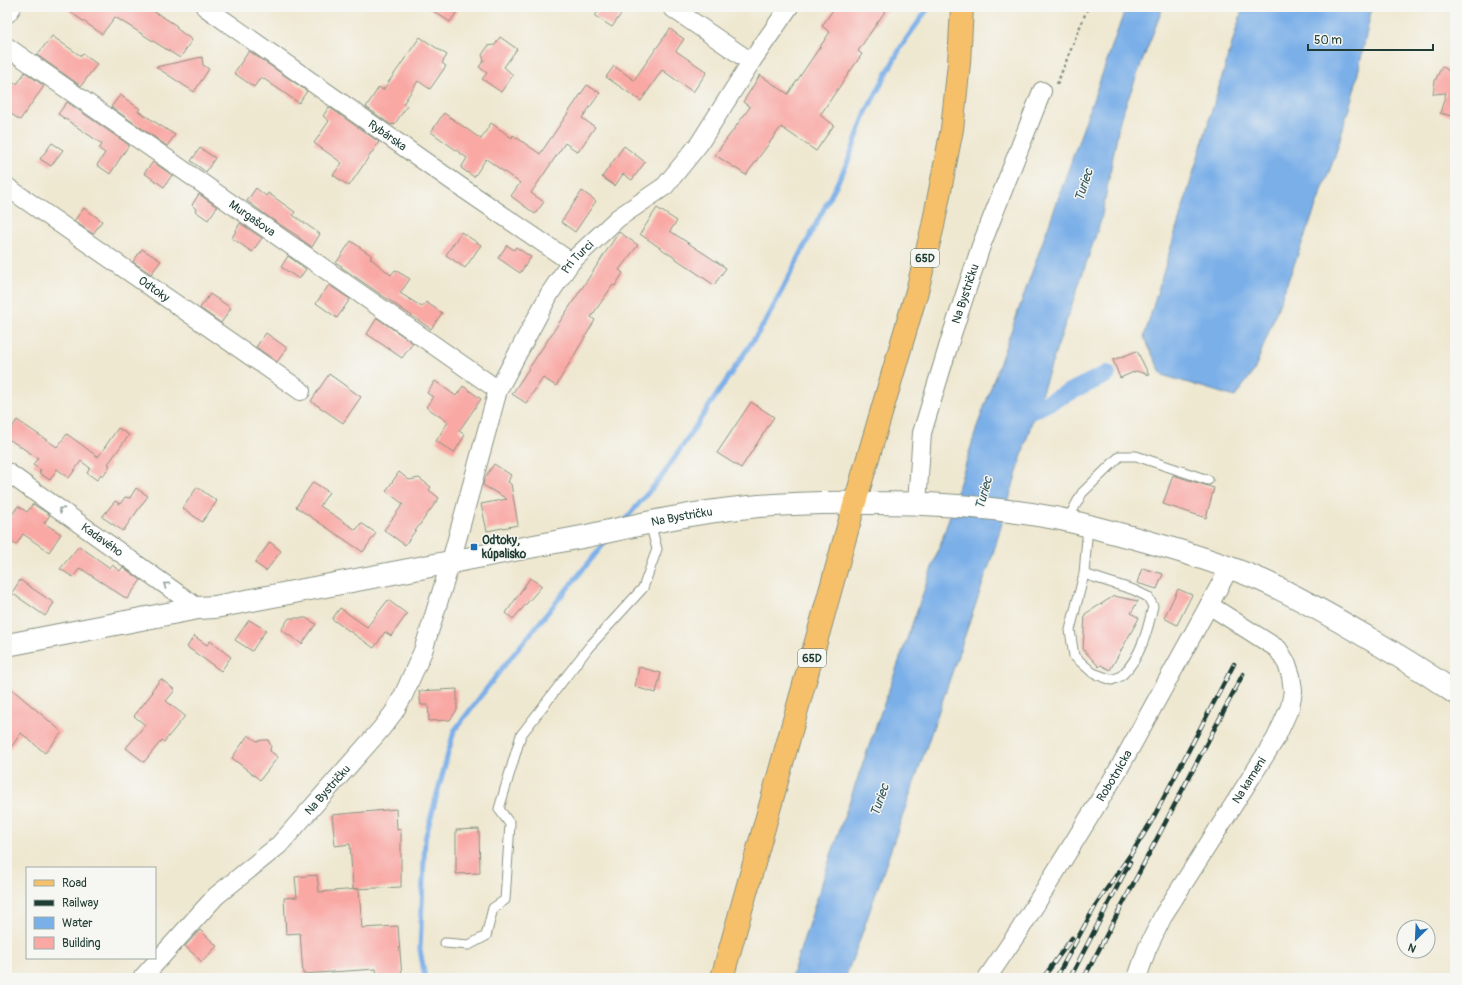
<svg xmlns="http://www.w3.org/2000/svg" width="1462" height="985" font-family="Pangolin,sans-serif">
  <rect width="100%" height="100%" fill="#f6f6f2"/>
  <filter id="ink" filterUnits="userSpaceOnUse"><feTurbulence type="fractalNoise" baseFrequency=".025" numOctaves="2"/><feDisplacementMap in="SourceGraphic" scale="8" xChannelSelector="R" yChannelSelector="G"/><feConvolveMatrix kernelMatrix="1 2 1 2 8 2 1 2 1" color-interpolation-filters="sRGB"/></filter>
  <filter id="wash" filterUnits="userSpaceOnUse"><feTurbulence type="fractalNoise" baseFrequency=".012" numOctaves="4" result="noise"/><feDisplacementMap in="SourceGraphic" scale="16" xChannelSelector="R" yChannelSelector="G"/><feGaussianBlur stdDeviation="0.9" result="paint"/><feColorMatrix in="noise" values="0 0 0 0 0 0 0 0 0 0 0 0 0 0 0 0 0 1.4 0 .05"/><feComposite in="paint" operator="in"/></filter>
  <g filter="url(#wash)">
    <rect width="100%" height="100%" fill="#efe8d1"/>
    <!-- water -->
    <path fill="#7aafe8" stroke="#4c768e" d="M1126 7H1163L1120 120 1101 220 1032 421 992 557 859 942 845 978H791L840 828 945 531 977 427Z
      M1243 7H1372L1355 87 1335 156 1254 371 1235 397 1162 375 1144 337Z"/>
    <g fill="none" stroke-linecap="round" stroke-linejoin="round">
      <!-- stream -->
      <path stroke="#7aafe8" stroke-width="5" d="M625 520 663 475 766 321 847 164 866 112 902 45 929 7
        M425 978 420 949 425 839 454 731 503 667 608 539"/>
      <!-- canal -->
      <path stroke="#7aafe8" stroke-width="18" d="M1016 418 1107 374"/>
    </g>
    <g id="blocks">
      <!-- building -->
      <path fill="#f9a8a4" d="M63 7H147L177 26 176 28 192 40 180 58 115 17 102 34Z
        M427 7H460L450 22Z
        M601 7H626L612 27 595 16Z
        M835 7H888L858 51 862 54 820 115 834 125 816 151 781 127 746 175 715 155 750 107 743 102 760 75 788 94 830 32 822 26Z
        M670 29 684 39 676 51 707 72 693 92 662 70 641 101 606 77 614 66 634 80Z
        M52 36 81 56 83 54 97 64 81 86 37 55Z
        M420 37 447 55 442 63 446 66 430 89 418 81 403 104 407 106 394 125 392 124 391 125 366 107 379 87 383 90Z
        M500 37 517 49 504 67 513 75 501 92 482 79 487 73 479 67 484 60 482 55 488 46 495 45Z
        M249 51 307 91 299 103 261 77 254 87 234 73Z
        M202 57 203 65 209 69 194 92 156 67Z
        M1442 66 1452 73 1455 74V117L1440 113 1446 93 1433 94 1435 81Z
        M25 72 44 86 20 120 7 111V88L10 84 18 83Z
        M587 85 600 93 582 118 595 127 578 152 565 143 531 193 544 202 535 214 511 196 520 183 486 159 474 177 461 168 467 158 431 132 444 113 481 139 491 123 512 138 513 135 540 154Z
        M120 95 140 109 138 111 175 135 167 146 111 107Z
        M67 102 129 145 110 174 97 165 105 153 99 149 102 144 58 114Z
        M329 107 379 142 349 186 333 175 342 163 314 143 329 121 323 116Z
        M52 143 63 150 51 166 40 159Z
        M624 146 645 162 632 180 623 174 615 186 602 177Z
        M200 148 215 158 206 172 191 161Z
        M153 162 172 175 164 187 144 173Z
        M256 188 266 196 268 193 295 212 293 215 320 234 312 247 299 238V237L273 220 247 201Z
        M582 191 596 201 575 232 561 222Z
        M199 194 217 207 208 220 195 211 196 209 192 205Z
        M84 208 102 221 93 234 74 221Z
        M657 208 677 221 670 231 726 268 714 285 640 234Z
        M240 223 262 238 252 252 232 238Z
        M461 232 481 245 465 268 446 255Z
        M619 232 638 245 619 270 623 273 615 286 613 285 591 317 595 320 556 386 543 378 526 403 512 394Z
        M351 241 372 256 370 258 391 275 395 270 410 279 400 293 422 307 426 302 442 313 431 329 341 267 342 266 336 263Z
        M507 245 514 250 516 247 531 257 520 273 498 258Z
        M142 249 161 261 151 274 133 262Z
        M288 256 306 269 299 279 281 267Z
        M329 285 350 299 337 318 316 303Z
        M210 294 231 308 221 323 200 308Z
        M377 318 413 343 402 358 367 334Z
        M266 333 287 348 277 362 256 347Z
        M1137 351 1149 375 1136 371 1120 378 1113 360Z
        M329 374 361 397 343 423 311 401Z
        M435 381 456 396 463 386 481 399 459 431 465 435 454 453 436 441 448 422 426 407 433 397 427 393Z
        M751 402 774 417 741 468 717 453Z
        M17 420 57 447 67 434 98 457 118 428 129 435 108 464 110 465 103 476 101 474 97 480 87 473 90 468 81 461 69 478 57 469 50 480 39 473 41 470 33 465 38 458 7 438V435Z
        M494 464 511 475 508 482 511 484 518 525 487 531 481 504 507 499 483 485 484 479Z
        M399 472 409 480 419 478 431 487 429 490 439 498 405 545 384 530 403 504 386 491Z
        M1173 475 1214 488 1206 518 1163 504Z
        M313 482 329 492 320 506 356 530 361 523 376 533 363 552 296 507Z
        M197 487 217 501 202 522 183 508Z
        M136 488 148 496 123 531 102 517 115 501 120 504 125 497 130 498Z
        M33 504 50 515 44 523 61 534 49 552 23 534 16 545 7 539V522L18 506 27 512Z
        M270 542 281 551 266 571 255 563Z
        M79 546 110 568 112 565 120 571 123 567 141 580 127 599 80 568 73 577 60 569Z
        M1142 568 1163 574 1157 589 1137 583Z
        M530 578 542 586 513 619 506 613Z
        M20 580 54 603 45 616 12 593Z
        M1178 589 1192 595 1177 625 1164 618Z
        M1114 596 1138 601 1131 613 1139 618 1110 670 1101 665 1099 667 1083 649 1085 614Z
        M388 600 407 614 391 636 385 632 374 648 332 619 340 608 367 627Z
        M289 618H306L316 624 302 644 281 630Z
        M249 620 266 630 252 651 235 640Z
        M194 636 207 645 210 641 231 657 221 671 187 647Z
        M639 667 661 673 656 693 635 687Z
        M161 679 175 690 166 701 185 716 164 742 162 740 144 762 126 748 145 725 134 716 153 692 151 691Z
        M7 685 62 732 45 753 21 733 7 753Z
        M457 689V710L450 720 429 721 428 705H421L419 691Z
        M248 735 257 741 263 740H268L271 746 270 751 278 757 260 780 232 758Z
        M396 809 397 830 401 829V887L353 889 350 844 335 846 332 815Z
        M479 829 480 873 456 874V830Z
        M317 875 319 892 359 889 362 928 398 926 402 978H377L376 969 303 974 300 933 286 934 284 898 297 897 295 877Z
        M200 930 217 946 202 962 185 946Z"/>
    </g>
  </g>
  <g filter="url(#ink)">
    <use href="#blocks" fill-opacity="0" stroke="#879282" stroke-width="1"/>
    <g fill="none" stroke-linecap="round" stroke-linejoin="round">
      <!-- service casing -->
      <g stroke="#879282" stroke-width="11">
        <path id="service" d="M1067 521 1082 493 1120 456H1136L1208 480
          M1084 574 1134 590 1148 597 1153 606C1148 629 1141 657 1123 674 1121 677 1116 678 1112 680L1093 673 1074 656 1070 630 1084 574 1088 526
          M445 943 469 945 486 936 493 908 505 900 510 824 499 809 521 735 589 647 643 588 657 549 650 523"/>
      </g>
      <!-- minor casing -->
      <g stroke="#879282" stroke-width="20">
        <g id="minor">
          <path id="s1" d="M205 7 461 187 571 262"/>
          <path d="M671 7 751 62"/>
          <path d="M7 14 12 7"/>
          <path id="s2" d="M7 47 498 390"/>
          <path id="s3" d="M7 187 301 391"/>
          <path id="s4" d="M7 472 198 608"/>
          <path id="s5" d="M917 503 922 433 952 334 981 246 1042 91"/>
          <path id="s6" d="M142 978 216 896 279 845 381 729 394 712 403 696 423 651 451 561 498 390 550 293 571 262 618 218 665 186 699 144 751 62 789 7"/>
          <path id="s7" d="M987 978 1021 928 1117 772 1230 567"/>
          <path id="s8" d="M1137 978 1147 949 1164 914 1276 738 1290 707 1293 691 1291 676 1287 664 1278 649 1209 605"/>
        </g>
      </g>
      <!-- tertiary casing -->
      <g stroke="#879282" stroke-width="24">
        <g id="tertiary">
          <path id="s9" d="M7 645 198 608 215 607 587 536C641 524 695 512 749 507 791 503 832 502 873 503 934 503 995 507 1055 518 1081 523 1106 531 1131 537 1175 549 1219 562 1261 580 1299 597 1335 618 1370 639 1399 656 1428 673 1455 693"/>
        </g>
      </g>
      <!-- primary casing -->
      <g stroke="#879282" stroke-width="24">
        <path id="primary" d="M722 978 855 502 917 291 933 226 952 129 959 63 962 7"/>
      </g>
      <!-- path -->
      <path stroke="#879282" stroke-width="2.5" stroke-dasharray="3 3" stroke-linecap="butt" d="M1057 84 1088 7"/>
      <!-- service -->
      <use href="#service" stroke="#fff" stroke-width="9"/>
      <!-- minor -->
      <use href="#minor" stroke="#fff" stroke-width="18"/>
      <!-- tertiary -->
      <use href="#tertiary" stroke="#fff" stroke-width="22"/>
      <!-- primary -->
      <use href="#primary" stroke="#f6c06b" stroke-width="22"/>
      <!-- rail casing -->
      <g stroke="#1f3d34" stroke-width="4.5">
        <path id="rail" d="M1043 978 1072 938
          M1056 978 1097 903 1135 848 1151 822 1234 664
          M1070 978 1130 862
          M1084 978 1243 674"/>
      </g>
      <!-- rail -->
      <use href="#rail" stroke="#f6f6f2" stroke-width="3" stroke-dasharray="9" stroke-linecap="butt"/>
    </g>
    <!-- one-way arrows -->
    <defs><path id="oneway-chevron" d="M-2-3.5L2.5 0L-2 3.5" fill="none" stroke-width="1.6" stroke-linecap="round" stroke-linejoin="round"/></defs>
    <g stroke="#8f9e9a">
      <use href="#oneway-chevron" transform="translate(61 510) rotate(-144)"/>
      <use href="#oneway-chevron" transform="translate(166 585) rotate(-144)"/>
    </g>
  </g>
  <!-- markers -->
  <rect fill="#1f6fb2" stroke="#f6f6f2" stroke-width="1.5" x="470" y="543" width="8" height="8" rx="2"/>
  <g text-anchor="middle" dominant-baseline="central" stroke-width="3" stroke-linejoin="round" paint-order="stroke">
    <!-- shield labels -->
    <g fill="#f6f6f2" stroke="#60746d" stroke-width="1">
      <rect x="911" y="249" width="28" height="18" rx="3"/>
      <rect x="798" y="649" width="28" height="18" rx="3"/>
    </g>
    <g font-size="11" font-weight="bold" fill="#1f3d34">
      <text x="925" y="258">65D</text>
      <text x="812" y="658">65D</text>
    </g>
    <!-- street labels -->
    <g font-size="12" fill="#1f3d34" stroke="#f6f6f2">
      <text stroke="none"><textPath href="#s1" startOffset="223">Rybárska</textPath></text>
      <text stroke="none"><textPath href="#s2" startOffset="299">Murgašova</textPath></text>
      <text stroke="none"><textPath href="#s6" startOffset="862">Pri Turci</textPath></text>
      <text stroke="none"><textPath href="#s3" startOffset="179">Odtoky</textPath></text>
      <text stroke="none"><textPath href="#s5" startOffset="216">Na Bystričku</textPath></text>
      <text stroke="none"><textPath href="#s9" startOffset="687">Na Bystričku</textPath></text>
      <text stroke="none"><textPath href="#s4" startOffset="117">Kadavého</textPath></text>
      <text stroke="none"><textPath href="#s7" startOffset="239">Robotnícka</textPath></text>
      <text stroke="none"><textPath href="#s8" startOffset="228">Na kameni</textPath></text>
      <text stroke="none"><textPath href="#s6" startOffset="265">Na Bystričku</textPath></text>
    </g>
    <!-- poi labels -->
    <g font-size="12" font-weight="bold" fill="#1f3d34" stroke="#f6f6f2" text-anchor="start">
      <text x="482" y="540">Odtoky,<tspan x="482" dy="14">kúpalisko</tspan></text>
    </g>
    <!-- water labels -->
    <g font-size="13" font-style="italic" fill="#365a61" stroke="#f6f6f2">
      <text transform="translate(1084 185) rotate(-72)">Turiec</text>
      <text transform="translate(984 493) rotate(-74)">Turiec</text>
      <text transform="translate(880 800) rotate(-71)">Turiec</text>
    </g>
  </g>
  <!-- margin -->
  <rect width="1462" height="985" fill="none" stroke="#f6f6f2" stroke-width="24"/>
  <!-- legend -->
  <rect x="26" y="867" width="130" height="92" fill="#f6f6f2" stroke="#a0aca6"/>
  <rect x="34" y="880" width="20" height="6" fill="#f6c06b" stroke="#a0aca6"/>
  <text x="62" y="887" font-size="12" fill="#1f3d34">Road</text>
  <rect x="34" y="900" width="20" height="6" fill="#1f3d34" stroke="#a0aca6"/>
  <text x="62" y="907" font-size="12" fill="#1f3d34">Railway</text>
  <rect x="34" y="917" width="20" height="12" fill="#7aafe8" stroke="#a0aca6"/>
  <text x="62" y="927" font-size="12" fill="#1f3d34">Water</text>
  <rect x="34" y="937" width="20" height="12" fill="#f9a8a4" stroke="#a0aca6"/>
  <text x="62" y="947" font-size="12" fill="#1f3d34">Building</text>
  <!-- north arrow -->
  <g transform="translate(1416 939) rotate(204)"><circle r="19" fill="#f6f6f2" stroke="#a0aca6"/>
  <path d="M0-3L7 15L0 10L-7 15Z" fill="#1f6fb2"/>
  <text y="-6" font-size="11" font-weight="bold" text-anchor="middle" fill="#1f3d34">N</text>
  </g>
  <!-- scale -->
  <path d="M1308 44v6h125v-6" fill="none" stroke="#1f3d34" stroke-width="2"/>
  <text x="1314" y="44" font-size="12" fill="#1f3d34" stroke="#f6f6f2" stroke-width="3" paint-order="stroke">50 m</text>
</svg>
